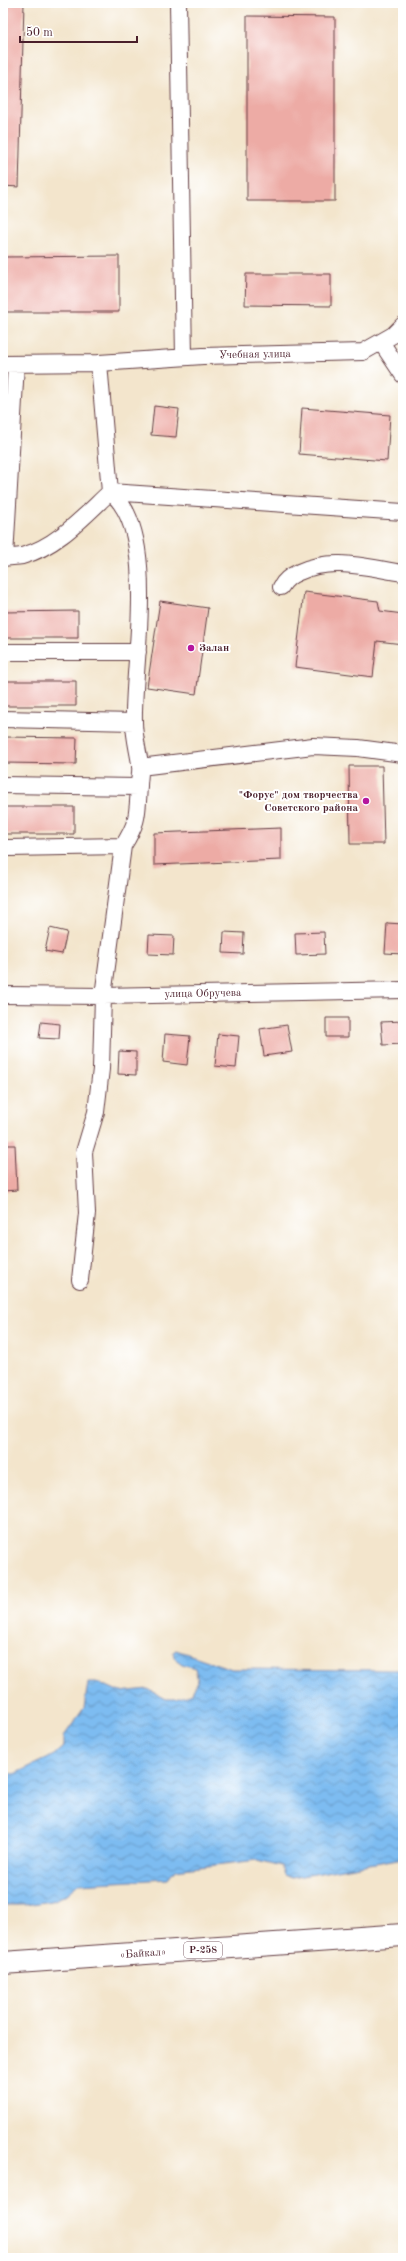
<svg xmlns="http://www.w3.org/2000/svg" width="406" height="2261" font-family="'Old Standard TT',serif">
  <defs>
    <pattern id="water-waves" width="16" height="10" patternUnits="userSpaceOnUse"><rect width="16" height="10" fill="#7dbcf1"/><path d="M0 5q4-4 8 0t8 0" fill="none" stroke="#6898c3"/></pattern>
  </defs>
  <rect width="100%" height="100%" fill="#fff"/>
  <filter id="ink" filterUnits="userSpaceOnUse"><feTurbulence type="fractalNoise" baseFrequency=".025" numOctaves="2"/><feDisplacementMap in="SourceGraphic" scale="8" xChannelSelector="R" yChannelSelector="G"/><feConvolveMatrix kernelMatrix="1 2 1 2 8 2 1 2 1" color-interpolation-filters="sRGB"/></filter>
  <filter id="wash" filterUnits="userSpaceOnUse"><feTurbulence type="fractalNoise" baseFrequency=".012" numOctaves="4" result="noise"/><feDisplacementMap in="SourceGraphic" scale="16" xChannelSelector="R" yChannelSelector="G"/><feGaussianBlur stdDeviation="0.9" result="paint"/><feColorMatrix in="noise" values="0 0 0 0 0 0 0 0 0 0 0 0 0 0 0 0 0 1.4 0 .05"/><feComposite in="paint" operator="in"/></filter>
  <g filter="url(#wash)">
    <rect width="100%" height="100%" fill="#f3e5cc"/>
    <!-- water -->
    <path fill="url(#water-waves)" stroke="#646e8e" d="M176 1650 232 1669 403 1670V1858L292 1878 284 1875 281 1866 257 1860 175 1870 168 1879 79 1884 66 1895 52 1901 25 1905H3V1772L14 1774 54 1755 64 1746V1736L84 1708 88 1683H100L120 1692 148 1689 166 1699H177L192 1693 198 1681 195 1668 182 1664 174 1658 173 1652Z"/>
    <g id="blocks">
      <!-- building -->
      <path fill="#edaba5" d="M3 3H24L19 187 3 186Z
        M247 16 335 17V201H247Z
        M119 256V312H3V257Z
        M246 274H331V306L245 305Z
        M154 406 179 409 176 437 151 435Z
        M302 408 390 415 387 461 299 454Z
        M304 592 378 601 380 611 403 614V644L377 641 373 677 295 667Z
        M160 601 208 608 196 694 147 687Z
        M78 611V638H3V612Z
        M3 681H76V706H3Z
        M3 737 77 738 76 764 3 763Z
        M349 766H382L384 844H350Z
        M3 807H74V834H3Z
        M281 828V860L154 865V833Z
        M387 923 403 924V954L385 953Z
        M50 928 67 932 62 954 45 951Z
        M224 932 244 933 243 954 223 953Z
        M324 932 325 954 296 955 295 933Z
        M149 935 174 936 173 955 148 954Z
        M326 1018H348V1037H326Z
        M403 1021V1044L383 1045 381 1022Z
        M41 1022 60 1024 59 1039 39 1038Z
        M287 1025 292 1052 264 1056 260 1029Z
        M165 1034 190 1036 187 1065 163 1062Z
        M218 1034 239 1036 236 1068 215 1066Z
        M119 1051 136 1052V1075L118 1074Z
        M3 1145H15L17 1190 3 1191Z"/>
    </g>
  </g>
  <g filter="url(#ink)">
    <use href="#blocks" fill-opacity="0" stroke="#633d43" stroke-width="1"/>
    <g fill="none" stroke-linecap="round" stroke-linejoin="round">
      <!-- minor casing -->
      <g stroke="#633d43" stroke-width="18">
        <path id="minor" d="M178 3 184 357
          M381 342 403 375
          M3 364 99 363 203 356 363 352 393 335 403 325
          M5 557 16 364
          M3 558C9 557 16 557 22 556 57 547 85 515 110 492L403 512
          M281 587C285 579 292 575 299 572 333 556 368 568 403 573
          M3 652H138
          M3 719 134 722
          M140 767 313 746 358 748 403 754
          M3 785 138 787
          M3 847 8 848 123 846
          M3 995 103 996 403 990
          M80 1280 87 1213 84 1152 96 1112 101 1069 103 996 123 846C139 821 137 814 139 786 139 779 141 771 140 764 138 750 134 736 134 722 132 666 160 530 110 492L99 363"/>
      </g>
      <!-- highway casing -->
      <g stroke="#633d43" stroke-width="24">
        <path id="highway" d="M3 1963 403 1935"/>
      </g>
      <!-- minor -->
      <use href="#minor" stroke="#fff" stroke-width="16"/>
      <!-- highway -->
      <use href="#highway" stroke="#fff" stroke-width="22"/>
    </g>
  </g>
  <!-- markers -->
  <g fill="#b5179e" stroke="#fff" stroke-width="1.5">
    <circle cx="191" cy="648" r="4"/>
    <circle cx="366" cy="801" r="4"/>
  </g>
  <g text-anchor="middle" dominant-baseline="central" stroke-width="4" stroke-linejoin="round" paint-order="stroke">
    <!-- shield labels -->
    <rect fill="#fff" stroke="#80626b" stroke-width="1" x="184" y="1942" width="38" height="16" rx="3"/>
    <g font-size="10" font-weight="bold" fill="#4a1f2b">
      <text x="203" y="1950">Р-258</text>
    </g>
    <!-- street labels -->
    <g font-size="11" fill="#4a1f2b" stroke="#fff">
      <text transform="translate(255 355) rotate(-1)">Учебная улица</text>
      <text transform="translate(203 994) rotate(-1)">улица Обручева</text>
      <text transform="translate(143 1954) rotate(-4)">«Байкал»</text>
    </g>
    <!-- poi labels -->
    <g font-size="11" font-weight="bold" fill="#4a1f2b" stroke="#fff" text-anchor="start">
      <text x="199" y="648">Залан</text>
      <text x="358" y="795" text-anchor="end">"Форус" дом творчества<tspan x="358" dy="13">Советского района</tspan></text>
    </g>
  </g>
  <!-- margin -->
  <rect width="406" height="2261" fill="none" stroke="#fff" stroke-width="16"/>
  <!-- scale -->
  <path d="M20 36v6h117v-6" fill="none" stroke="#4a1f2b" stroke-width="2"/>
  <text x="26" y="36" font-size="12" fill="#4a1f2b" stroke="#ffffff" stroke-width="3" paint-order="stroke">50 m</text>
</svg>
